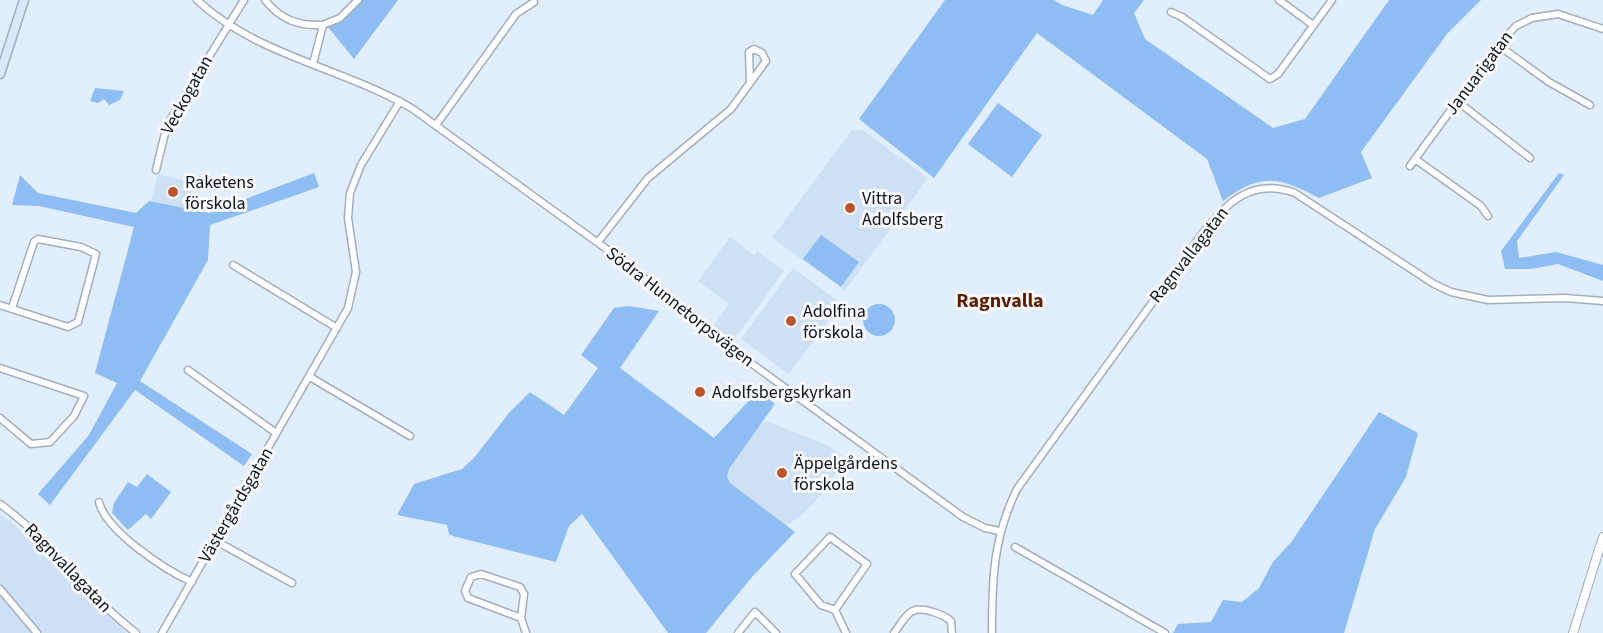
<svg xmlns="http://www.w3.org/2000/svg" width="1603" height="633" font-family="'Source Sans 3',sans-serif">
  <rect width="100%" height="100%" fill="#e1eefd"/>
  <!-- built -->
  <path fill="#cee0f4" d="M852 130H863L928 178 845 290 772 238Z
    M158 174 194 183 187 210 151 202Z
    M730 237 754 255 757 251 784 271 733 341 713 327 729 304 698 281Z
    M793 268 841 303 789 374 741 339Z
    M766 421 827 445 841 455 839 466 829 486 803 514 786 526 730 483 727 477 729 469 761 424Z
    M0 514 33 540 126 633H0Z"/>
  <!-- green -->
  <path fill="#8dbdf3" d="M361 0H398L354 59 328 27 344 20Z
    M945 0H1054L1062 5 1093 15 1103 0H1144L1134 13 1145 39 1273 128 1305 119 1389 0H1481L1447 34 1361 152 1372 178 1319 198C1280 177 1261 172 1223 201L1207 159 1037 33 934 178 859 119Z
    M95 88 124 91 120 100 109 105 104 99 98 103 90 101Z
    M998 103 1042 135 1012 177 968 144Z
    M314 173 319 187 210 225 208 260 140 381 252 454 244 466 135 390 50 505 38 494 89 435 117 383 95 373 134 227 39 206 12 205 20 175 38 193 136 213 149 201 209 213Z
    M1559 173 1564 175 1517 241 1519 258 1556 252 1603 265V281L1558 264 1531 269H1505L1501 251Z
    M821 235 859 262 841 287 803 259Z
    M863 320a16 16 0 1 1 32 0a16 16 0 1 1-32 0Z
    M629 306 659 311 620 368 714 438 759 390 775 404 729 469 727 477 730 483 795 532 752 577 706 633H668L582 514 569 526 556 562 453 536 449 534 447 525 397 515 414 484 462 469 474 458 509 413 530 392 564 415 598 368 581 355 614 308Z
    M1379 412 1418 433 1406 477 1375 529 1344 633H1173L1178 624 1211 622 1223 600 1242 602 1259 588 1273 562 1292 541Z
    M147 474 171 492 151 519 146 514 128 530 112 513 114 503 128 482 137 487Z"/>
  <g fill="none" stroke-linecap="round" stroke-linejoin="round">
    <!-- minor casing -->
    <g stroke="#a2aebc" stroke-width="9">
      <path id="minor" d="M197 0C257 56 344 68 413 109L630 266 704 329 963 517 985 528 999 531
        M265 0C281 20 298 26 323 25
        M1279 0 1313 25
        M1171 12 1182 17 1270 79 1278 74 1332 0
        M1498 45 1549 82 1590 105
        M313 64 323 25 340 18 358 0
        M1457 101 1530 158
        M436 125 516 14 534 2
        M1415 159 1481 206 1488 216
        M1410 166 1498 45 1516 26 1532 18 1558 14 1603 29
        M156 170 167 125 244 0
        M598 242 648 178 731 109 766 61 762 53 754 49 749 52 750 83
        M233 265 337 328
        M0 305 68 327 78 322 96 254 81 247 38 239 34 242 12 308
        M0 368 84 396 74 416 50 442 31 444 0 418
        M188 370 276 433
        M310 377 410 436
        M99 502C106 531 165 570 192 582
        M0 504C52 541 86 595 136 633
        M830 537 867 564 835 610 821 605 795 574Z
        M216 541 292 583
        M1015 547 1165 633
        M0 589 37 633
        M835 610 846 633
        M521 618 468 598 465 591 471 577 481 574 520 587 524 594 521 618 526 633
        M162 633 348 308 356 272 348 218 350 193 361 165 400 101
        M738 633 755 612 776 633
        M894 633C907 616 909 604 933 612 940 614 945 616 951 621L952 633
        M992 633C992 580 993 538 1017 489L1202 234C1226 203 1252 177 1295 193L1434 284 1451 292 1488 300 1565 298 1603 301"/>
    </g>
    <!-- tertiary casing -->
    <g stroke="#a2aebc" stroke-width="10">
      <path id="tertiary" d="M1573 633 1603 537"/>
    </g>
    <!-- secondary casing -->
    <g stroke="#a2aebc" stroke-width="11">
      <path id="secondary" d="M0 74 24 0"/>
    </g>
    <!-- minor -->
    <use href="#minor" stroke="#fff" stroke-width="6"/>
    <!-- tertiary -->
    <use href="#tertiary" stroke="#fff" stroke-width="8"/>
    <!-- secondary -->
    <use href="#secondary" stroke="#d8e9fb" stroke-width="8"/>
  </g>
  <!-- markers -->
  <g fill="#bc552a" stroke="#f8fafd" stroke-width="2">
    <circle cx="173" cy="192" r="6"/>
    <circle cx="850" cy="208" r="6"/>
    <circle cx="791" cy="321" r="6"/>
    <circle cx="700" cy="392" r="6"/>
    <circle cx="782" cy="473" r="6"/>
  </g>
  <g text-anchor="middle" dominant-baseline="central" stroke-width="6" stroke-linejoin="round" paint-order="stroke">
    <!-- street labels -->
    <g font-size="18" fill="#101419" stroke="#f8fafd">
      <text transform="translate(1479 73) rotate(-53)">Januarigatan</text>
      <text transform="translate(187 95) rotate(-61)">Veckogatan</text>
      <text transform="translate(1189 255) rotate(-52)">Ragnvallagatan</text>
      <text transform="translate(680 307) rotate(38)">Södra Hunnetorpsvägen</text>
      <text transform="translate(236 505) rotate(-60)">Västergårdsgatan</text>
      <text transform="translate(68 568) rotate(46)">Ragnvallagatan</text>
    </g>
    <!-- poi labels -->
    <g font-size="18" fill="#101419" stroke="#f8fafd" text-anchor="start">
      <text x="185" y="182">Raketens<tspan x="185" dy="21">förskola</tspan></text>
      <text x="862" y="198">Vittra<tspan x="862" dy="21">Adolfsberg</tspan></text>
      <text x="803" y="311">Adolfina<tspan x="803" dy="21">förskola</tspan></text>
      <text x="712" y="392">Adolfsbergskyrkan</text>
      <text x="794" y="463">Äppelgårdens<tspan x="794" dy="21">förskola</tspan></text>
    </g>
    <!-- neighbourhood labels -->
    <g font-size="20" font-weight="bold" fill="#5d1e00" stroke="#f8fafd">
      <text x="1000" y="301">Ragnvalla</text>
    </g>
  </g>
</svg>
